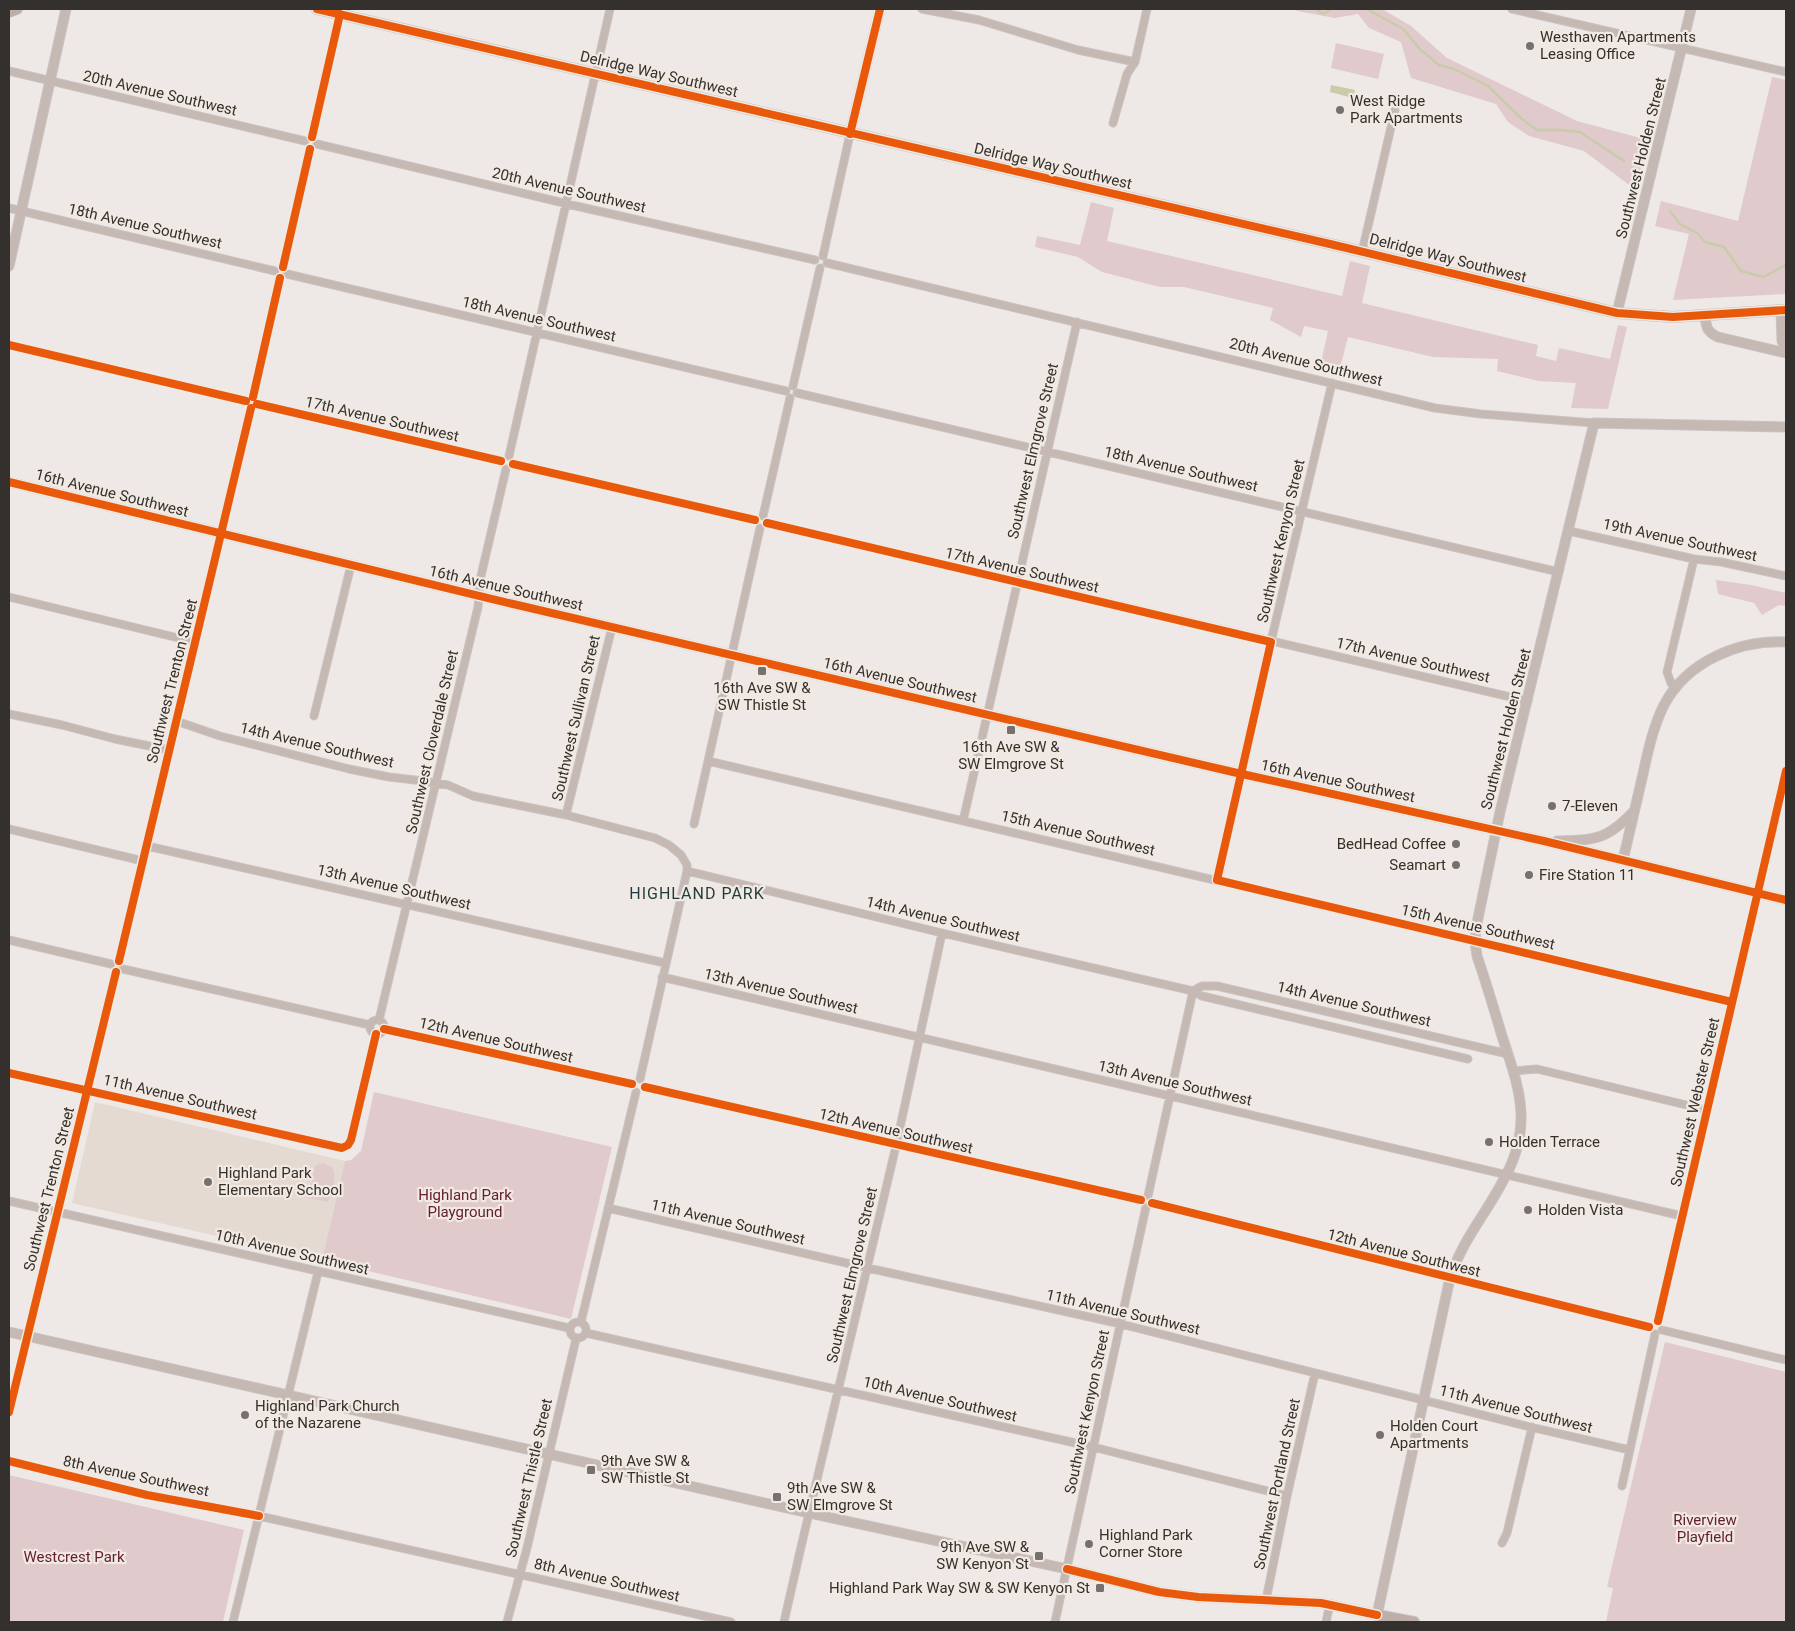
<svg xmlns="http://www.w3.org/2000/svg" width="1795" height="1631" font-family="Roboto,sans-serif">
  <rect width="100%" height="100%" fill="#eee9e6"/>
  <!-- built -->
  <path fill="#e4dad2" d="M95 1102 345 1161 322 1260 72 1203Z"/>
  <!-- green -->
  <path fill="#e1cacc" d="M1295 9H1382L1411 26 1447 58 1577 121 1648 140 1636 190 1584 151 1529 136 1508 122 1496 104 1411 78 1401 42 1369 28 1358 14 1335 18 1297 11Z
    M1336 43 1384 54 1378 79 1331 68Z
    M1772 77 1786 80V294L1673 300 1689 234 1655 226 1661 201 1738 221Z
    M1091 202 1114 208 1107 241 1342 296 1350 261 1370 266 1362 303 1538 345 1536 356 1556 361 1559 348 1610 359 1618 325 1627 327 1608 409 1571 408 1576 383 1539 381 1497 371 1498 359 1433 357 1348 337 1339 372 1320 367 1328 331 1304 326 1301 337 1270 320 1273 308 1184 287H1160L1102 272 1078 257 1035 247 1037 236 1080 245Z
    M1716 580 1751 585 1786 593V606L1779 605 1762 615 1754 603 1718 594Z
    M374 1092 612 1147 571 1319 322 1260 345 1161 351 1160 361 1151Z
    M323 1163 332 1167C338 1179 333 1190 328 1202L308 1198 315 1166Z
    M1665 1342 1786 1372V1622H1606L1613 1588 1607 1587Z
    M9 1475 244 1530 223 1622H9Z"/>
  <!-- water -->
  <path fill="#c8cca8" d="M1331 85 1355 90 1353 98 1330 92Z"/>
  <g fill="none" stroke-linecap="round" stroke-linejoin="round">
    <!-- stream -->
    <path stroke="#c8cca8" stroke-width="2.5" d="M1316 9 1323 14 1332 9
      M1367 9 1403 29 1421 50 1439 65 1454 69 1488 86 1522 119 1537 130H1560L1580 132 1624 161
      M1670 211 1680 224 1697 233 1705 242 1724 247 1741 271 1763 277 1786 265"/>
    <!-- minor casing -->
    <g stroke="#c8c4c2" stroke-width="9">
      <path id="minor" d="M922 9 979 20 1078 50 1135 62
        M1512 9 1786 72
        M9 71 305 141
        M1113 123 1127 74 1135 62 1147 9
        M312 137 340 14
        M317 144 576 206 815 260
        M9 208 275 271
        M1362 252 1395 110
        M823 256 850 134
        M827 263 1435 408 1481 414 1594 423
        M283 267 310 149
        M287 274 786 391
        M9 345 246 401
        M793 386 820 268
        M797 393 1559 572
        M253 397 280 278
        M257 404 501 461
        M509 456 610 9
        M513 464 755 520
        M763 516 790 398
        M767 523 1528 701
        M1569 531 1694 559 1721 562 1786 576
        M9 597 195 642
        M1676 689 1671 683 1667 672 1694 559
        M9 714 62 725 115 739 169 750
        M314 716 351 565
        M176 721 220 736 349 769 389 777 415 780 448 785 473 796 566 815 655 838 669 845 681 855 687 865V871L640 1079
        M708 761 1732 1002
        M566 815 612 627
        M963 821 1077 322
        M694 824 760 528
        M9 829 143 861
        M147 846 665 963
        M687 871 942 933 1193 991 1202 996 1468 1059
        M1217 880 1256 705 1332 383
        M9 940 111 964
        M119 961 251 408
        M123 969 370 1025
        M662 977 1682 1216
        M1193 991 1202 986H1217L1508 1054
        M370 1027a7 7 0 1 1 14 0a7 7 0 1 1-14 0Z
        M379 1020 478 607 480 580 506 469
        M384 1029 632 1084
        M1513 1071 1537 1069 1707 1110
        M9 1073 342 1148 348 1145 351 1140 376 1034
        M645 1087 1141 1200
        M1148 1196 1193 991
        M9 1201 569 1328
        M1152 1203 1649 1327
        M608 1208 868 1268 1121 1324 1526 1426 1630 1450
        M1658 1321 1786 771
        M570 1330a8 8 0 1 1 16 0a8 8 0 1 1-16 0Z
        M581 1322 636 1092
        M1662 1330 1786 1360
        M586 1333 1093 1447 1287 1496
        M9 1412 116 972
        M9 1461 147 1495 259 1516 731 1622
        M1622 1486 1655 1334
        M1502 1543 1507 1533 1532 1427
        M1266 1600 1287 1496 1315 1373
        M233 1622 318 1272
        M507 1622 527 1548 576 1339
        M784 1622 801 1547 896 1146 942 933
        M1055 1622 1146 1207
        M1326 1622 1330 1604"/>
    </g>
    <!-- tertiary casing -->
    <g stroke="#c8c4c2" stroke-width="11">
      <path id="tertiary" d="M850 134 880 9
        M9 266 66 9
        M1781 310 1782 341 1786 349
        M1617 313 1691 9
        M1705 316C1706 327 1707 332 1718 337L1786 353
        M9 482 513 604 1233 772 1544 841 1786 900
        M1557 841C1595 840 1607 840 1634 811
        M1623 860C1630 831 1636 803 1643 774 1648 751 1653 727 1664 705 1687 661 1739 640 1786 642
        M9 1332 809 1513 1067 1569 1159 1592 1198 1597 1321 1603 1377 1615 1450 1278C1463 1238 1488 1212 1506 1175 1516 1157 1522 1134 1521 1113 1520 1087 1510 1061 1502 1036 1494 1009 1486 982 1477 956L1475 941 1476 928 1500 812 1594 423 1786 427"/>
    </g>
    <!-- secondary casing -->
    <g stroke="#c8c4c2" stroke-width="12">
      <path id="secondary" d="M317 9 1330 244 1617 313 1673 317 1786 310
        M9 12 17 9
        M1377 1615 1414 1622"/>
    </g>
    <!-- minor -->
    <use href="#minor" stroke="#c6b8b3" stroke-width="7"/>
    <!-- tertiary -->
    <use href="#tertiary" stroke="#c6b8b3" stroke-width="9"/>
    <!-- secondary -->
    <use href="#secondary" stroke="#beaea8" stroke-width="10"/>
    <!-- cycleway casing -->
    <g stroke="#f1e9e2" stroke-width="11">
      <path id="cycleway" d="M317 9 1330 244 1617 313 1673 317 1786 310
        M850 134 880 9
        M312 137 340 14
        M283 267 310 149
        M9 345 246 401
        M253 397 280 278
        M257 404 501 461
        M513 464 755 520
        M9 482 513 604 1233 772 1544 841 1786 900
        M767 523 1271 642 1217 880 1732 1002
        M119 961 251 408
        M384 1029 632 1084
        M9 1073 342 1148 348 1145 351 1140 376 1034
        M645 1087 1141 1200
        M1152 1203 1649 1327
        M1658 1321 1786 771
        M9 1412 116 972
        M9 1461 147 1495 259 1516
        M1067 1569 1159 1592 1198 1597 1321 1603 1377 1615"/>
    </g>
    <!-- cycleway -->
    <use href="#cycleway" stroke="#e8590c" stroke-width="8"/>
  </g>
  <!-- markers -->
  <g fill="#74716e" stroke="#f1e9e2" stroke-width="2">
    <circle cx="1530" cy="46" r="5"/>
    <circle cx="1340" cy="110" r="5"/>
    <rect x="757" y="666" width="10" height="10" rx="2.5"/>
    <rect x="1006" y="725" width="10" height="10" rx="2.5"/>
    <circle cx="1552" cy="806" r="5"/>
    <circle cx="1456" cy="844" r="5"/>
    <circle cx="1456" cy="865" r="5"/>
    <circle cx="1529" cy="875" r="5"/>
    <circle cx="1489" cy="1142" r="5"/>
    <circle cx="208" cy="1182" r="5"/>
    <circle cx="1528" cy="1210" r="5"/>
    <circle cx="245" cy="1415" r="5"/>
    <circle cx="1380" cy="1435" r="5"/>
    <rect x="586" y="1465" width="10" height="10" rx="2.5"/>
    <rect x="772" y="1492" width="10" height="10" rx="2.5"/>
    <circle cx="1089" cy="1544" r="5"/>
    <rect x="1034" y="1551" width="10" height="10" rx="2.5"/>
    <rect x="1095" y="1583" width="10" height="10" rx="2.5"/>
  </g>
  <g text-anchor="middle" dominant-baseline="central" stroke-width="4.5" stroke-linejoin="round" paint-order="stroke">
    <!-- poi labels -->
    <g font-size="15" fill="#33302e" stroke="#f1e9e2" text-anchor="start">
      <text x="1540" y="37">Westhaven Apartments<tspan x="1540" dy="17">Leasing Office</tspan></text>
      <text x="1350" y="101">West Ridge<tspan x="1350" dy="17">Park Apartments</tspan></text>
      <text x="762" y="688" text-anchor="middle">16th Ave SW &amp;<tspan x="762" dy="17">SW Thistle St</tspan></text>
      <text x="1011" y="747" text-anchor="middle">16th Ave SW &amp;<tspan x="1011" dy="17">SW Elmgrove St</tspan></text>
      <text x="1562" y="806">7-Eleven</text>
      <text x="1446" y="844" text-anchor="end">BedHead Coffee</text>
      <text x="1446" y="865" text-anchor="end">Seamart</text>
      <text x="1539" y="875">Fire Station 11</text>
      <text x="1499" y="1142">Holden Terrace</text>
      <text x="218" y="1173">Highland Park<tspan x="218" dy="17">Elementary School</tspan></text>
      <text x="1538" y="1210">Holden Vista</text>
      <text x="255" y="1406">Highland Park Church<tspan x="255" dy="17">of the Nazarene</tspan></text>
      <text x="1390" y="1426">Holden Court<tspan x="1390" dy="17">Apartments</tspan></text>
      <text x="601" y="1461">9th Ave SW &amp;<tspan x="601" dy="17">SW Thistle St</tspan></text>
      <text x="787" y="1488">9th Ave SW &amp;<tspan x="787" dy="17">SW Elmgrove St</tspan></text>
      <text x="1099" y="1535">Highland Park<tspan x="1099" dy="17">Corner Store</tspan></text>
      <text x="1029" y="1547" text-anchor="end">9th Ave SW &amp;<tspan x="1029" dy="17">SW Kenyon St</tspan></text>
      <text x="1090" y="1588" text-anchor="end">Highland Park Way SW &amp; SW Kenyon St</text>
    </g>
    <!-- street labels -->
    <g font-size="15" fill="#33302e" stroke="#f1e9e2">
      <text transform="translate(659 74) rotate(13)">Delridge Way Southwest</text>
      <text transform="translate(160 93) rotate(13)">20th Avenue Southwest</text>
      <text transform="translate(1641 158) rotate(-76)">Southwest Holden Street</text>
      <text transform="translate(1053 166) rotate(13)">Delridge Way Southwest</text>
      <text transform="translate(569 190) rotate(13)">20th Avenue Southwest</text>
      <text transform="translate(145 226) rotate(13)">18th Avenue Southwest</text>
      <text transform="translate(1448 258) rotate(14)">Delridge Way Southwest</text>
      <text transform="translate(539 319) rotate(13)">18th Avenue Southwest</text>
      <text transform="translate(1306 362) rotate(14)">20th Avenue Southwest</text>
      <text transform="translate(382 419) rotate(13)">17th Avenue Southwest</text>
      <text transform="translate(1033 451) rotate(-77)">Southwest Elmgrove Street</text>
      <text transform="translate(1181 469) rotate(13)">18th Avenue Southwest</text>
      <text transform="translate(112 493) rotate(14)">16th Avenue Southwest</text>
      <text transform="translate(1680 540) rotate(12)">19th Avenue Southwest</text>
      <text transform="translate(1281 541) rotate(-77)">Southwest Kenyon Street</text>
      <text transform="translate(1022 570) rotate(13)">17th Avenue Southwest</text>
      <text transform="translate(506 588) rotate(13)">16th Avenue Southwest</text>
      <text transform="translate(1413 660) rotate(13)">17th Avenue Southwest</text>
      <text transform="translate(900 680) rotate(13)">16th Avenue Southwest</text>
      <text transform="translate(172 681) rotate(-76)">Southwest Trenton Street</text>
      <text transform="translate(576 718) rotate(-77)">Southwest Sullivan Street</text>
      <text transform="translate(1506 729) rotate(-76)">Southwest Holden Street</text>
      <text transform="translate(432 742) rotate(-77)">Southwest Cloverdale Street</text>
      <text transform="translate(317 745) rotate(13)">14th Avenue Southwest</text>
      <text transform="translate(1338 781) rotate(12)">16th Avenue Southwest</text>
      <text transform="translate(1078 833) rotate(13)">15th Avenue Southwest</text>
      <text transform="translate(394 887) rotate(13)">13th Avenue Southwest</text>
      <text transform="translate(943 919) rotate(13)">14th Avenue Southwest</text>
      <text transform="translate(1478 927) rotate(13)">15th Avenue Southwest</text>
      <text transform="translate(781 991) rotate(13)">13th Avenue Southwest</text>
      <text transform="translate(1354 1004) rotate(13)">14th Avenue Southwest</text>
      <text transform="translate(496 1040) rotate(13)">12th Avenue Southwest</text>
      <text transform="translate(1175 1083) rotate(13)">13th Avenue Southwest</text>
      <text transform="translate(180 1097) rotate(13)">11th Avenue Southwest</text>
      <text transform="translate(1695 1102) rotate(-77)">Southwest Webster Street</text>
      <text transform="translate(896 1131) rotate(13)">12th Avenue Southwest</text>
      <text transform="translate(49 1189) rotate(-76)">Southwest Trenton Street</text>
      <text transform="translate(728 1222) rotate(13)">11th Avenue Southwest</text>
      <text transform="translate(292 1252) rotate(13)">10th Avenue Southwest</text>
      <text transform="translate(1404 1253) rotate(14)">12th Avenue Southwest</text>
      <text transform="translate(852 1275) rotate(-77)">Southwest Elmgrove Street</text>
      <text transform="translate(1123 1312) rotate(13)">11th Avenue Southwest</text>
      <text transform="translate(940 1399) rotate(13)">10th Avenue Southwest</text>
      <text transform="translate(1516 1409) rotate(14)">11th Avenue Southwest</text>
      <text transform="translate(1087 1412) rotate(-78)">Southwest Kenyon Street</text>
      <text transform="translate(136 1476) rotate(12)">8th Avenue Southwest</text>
      <text transform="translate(529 1478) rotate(-77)">Southwest Thistle Street</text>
      <text transform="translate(1277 1484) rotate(-78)">Southwest Portland Street</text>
      <text transform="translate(607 1580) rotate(13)">8th Avenue Southwest</text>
    </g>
    <!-- park labels -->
    <g font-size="15" fill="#642031" stroke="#f1e9e2">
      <text x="465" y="1195">Highland Park<tspan x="465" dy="17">Playground</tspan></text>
      <text x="1705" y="1520">Riverview<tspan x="1705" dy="17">Playfield</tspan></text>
      <text x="74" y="1557">Westcrest Park</text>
    </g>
    <!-- neighbourhood labels -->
    <g font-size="16" letter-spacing="1" fill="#1b3d3d" stroke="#f1e9e2">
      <text x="697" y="893">HIGHLAND PARK</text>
    </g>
  </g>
  <!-- border -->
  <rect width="1795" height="1631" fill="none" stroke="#33302e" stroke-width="20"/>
</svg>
